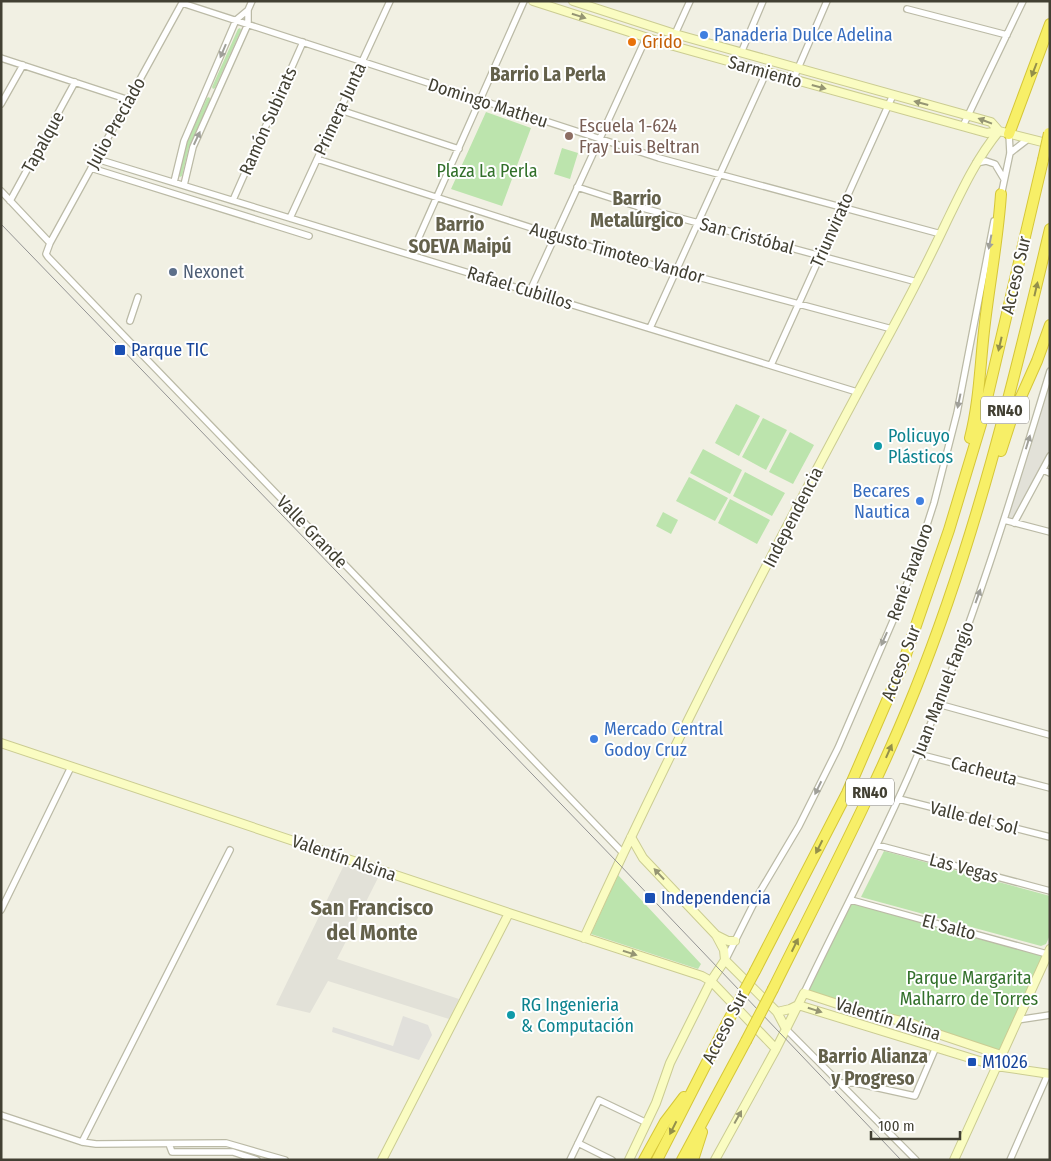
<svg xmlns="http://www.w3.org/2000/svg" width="1051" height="1161" font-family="'Fira Sans Condensed',sans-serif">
  <rect width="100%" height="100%" fill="#f1f0e3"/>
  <!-- industrial -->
  <path fill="#e2e1d8" d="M1050 371V456L1014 523 1004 520Z
    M344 865 378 878 337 959 459 999 449 1019 328 981 310 1013 276 1005Z"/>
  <!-- green -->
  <path fill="#bce4ad" d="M240 28 241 30 215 88 213 89 212 87 238 29Z
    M209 97 211 100 189 147 182 176 180 177 179 176 185 146 207 98Z
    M486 112 531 128 502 206 451 189Z
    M562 148 578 153 570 179 554 174Z
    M736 404 760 416 739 456 715 443Z
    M763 418 787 430 766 470 742 457Z
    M790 432 814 445 793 484 769 472Z
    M703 449 742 470 730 494 690 473Z
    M745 472 785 493 772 516 733 496Z
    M689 477 728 498 715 521 676 501Z
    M730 499 770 520 757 544 718 523Z
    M663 512 678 520 671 534 656 526Z
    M884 851 1050 896V935L1046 944 1041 946 861 897Z
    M618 875 701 964 698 969 591 934Z
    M851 900 1047 954 1001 1055 804 993Z"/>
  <!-- parking -->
  <path fill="#e1e0db" d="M403 1016 428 1025 432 1035 419 1060 332 1032 333 1027 393 1046Z"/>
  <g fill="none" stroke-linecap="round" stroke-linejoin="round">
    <!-- street casing -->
    <g stroke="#bbbaa6" stroke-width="8">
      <path id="street" d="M907 9 1007 35
        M670 45 690 1
        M741 53 763 1
        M1 58 129 100
        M793 80 827 1
        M1 104 23 65
        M340 110 459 149
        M963 126 1023 1
        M1010 153 1028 139
        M97 159 857 392
        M317 159 616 255 892 329
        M976 163 986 161 995 164 1004 179
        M91 168 309 236
        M174 182 184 141 236 20 248 10 252 1
        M184 185 193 147 248 24V10
        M577 187 639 207 917 282
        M1 191 50 243
        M1001 196 1010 153 1009 134
        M233 200 303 42
        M10 201 75 82
        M290 218 390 1
        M411 255 524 1
        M530 291 646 38
        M130 321 138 297
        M650 328 766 73
        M771 365 893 95
        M1043 470 1050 473
        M1004 520 1050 532
        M1014 523 1050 456
        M938 704 1050 735
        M918 754 1050 788
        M899 799 1050 837
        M877 845 1050 891
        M623 853 48 257 46 254 50 243 182 3 659 158 941 234
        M851 900 1047 954
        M1 910 71 767
        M726 959 758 895 799 826 838 748 895 616 915 562 934 503 957 413 994 221
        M804 993C842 913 884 836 918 754 971 630 1011 500 1050 371
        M1017 1020 1050 1015
        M786 1029 916 1160
        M840 1083H856L915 1096 936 1047
        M1 1115 82 1142 96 1144 226 1143 285 1160
        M82 1142 230 850
        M578 1143 612 1160
        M169 1144 172 1152H233L257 1160
        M570 1160 599 1100 647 1123
        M1010 1160 1048 1074"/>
    </g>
    <!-- secondary casing -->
    <g stroke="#cbcc92" stroke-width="10">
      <path id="secondary" d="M533 1 670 45 987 133 999 131
        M573 1 675 34 991 122 999 131 1050 144
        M1 743 509 913 702 976 711 981 776 1049
        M631 837 643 858 716 935 724 950 725 960
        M716 935 728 941H735
        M584 938C678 732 783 530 891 331 910 296 928 261 945 225 961 192 976 159 999 131
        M725 960 777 1012 786 1029
        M798 1005 996 1066 1050 1074
        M777 1012 790 1009 798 1005
        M382 1160 509 913
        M629 1160 656 1103 670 1063 711 981 725 960
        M715 1160 776 1049 804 993 865 1013 911 1023 932 1032 1001 1055
        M954 1160 1050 949"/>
    </g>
    <!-- highway casing -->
    <g stroke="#d5c638" stroke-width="12">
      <path id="highway" d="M1009 134 1050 24
        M970 438C979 403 980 367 984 331 989 285 998 240 1001 194
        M1001 451 1012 417 1037 361 1050 325
        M755 971 847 793 902 666 949 530 981 424 1043 160
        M773 989C822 890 874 792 915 690 975 541 1013 385 1050 229
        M644 1160 665 1122 684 1097
        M657 1160 727 1023
        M682 1160 746 1041
        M693 1160 702 1132"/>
    </g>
    <!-- street -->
    <use href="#street" stroke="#fff" stroke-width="5.5"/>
    <!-- secondary -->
    <use href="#secondary" stroke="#fafcc2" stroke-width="8"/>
    <!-- highway -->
    <use href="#highway" stroke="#f7ef67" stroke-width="10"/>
    <!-- tram -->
    <path stroke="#939393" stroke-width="1" d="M1 224 618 863 901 1160"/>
    <!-- highway-bridge casing -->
    <g stroke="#d5c638" stroke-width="12" stroke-linecap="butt">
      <path id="highway-bridge" d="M1043 160 1049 133
        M727 1023 755 971
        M746 1041 773 989"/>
    </g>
    <!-- highway-bridge -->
    <use href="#highway-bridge" stroke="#f7ef67" stroke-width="10"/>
  </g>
  <!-- one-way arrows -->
  <defs><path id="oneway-solid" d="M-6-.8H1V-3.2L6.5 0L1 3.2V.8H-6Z" transform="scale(1.25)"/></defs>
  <g fill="#959573">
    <use href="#oneway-solid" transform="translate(579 16) rotate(18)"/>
    <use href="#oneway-solid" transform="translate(819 87) rotate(15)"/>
    <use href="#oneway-solid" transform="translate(921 103) rotate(-165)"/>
    <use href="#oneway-solid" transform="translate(985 121) rotate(-159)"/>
    <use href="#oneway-solid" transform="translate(659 874) rotate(-133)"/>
    <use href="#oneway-solid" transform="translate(630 953) rotate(18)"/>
    <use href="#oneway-solid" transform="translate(815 1010) rotate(17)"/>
    <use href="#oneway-solid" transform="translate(738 1117) rotate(-61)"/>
  </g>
  <g fill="#a0a099">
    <use href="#oneway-solid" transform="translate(223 51) rotate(113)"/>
    <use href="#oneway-solid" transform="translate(197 138) rotate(-65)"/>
    <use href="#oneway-solid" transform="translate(990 242) rotate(101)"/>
    <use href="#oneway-solid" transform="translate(959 401) rotate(102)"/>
    <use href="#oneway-solid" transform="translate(1028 442) rotate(-73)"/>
    <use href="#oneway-solid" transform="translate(978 596) rotate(-70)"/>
    <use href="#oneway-solid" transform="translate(884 639) rotate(114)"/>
    <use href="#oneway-solid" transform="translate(818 788) rotate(116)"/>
  </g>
  <g fill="#938f4a">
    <use href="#oneway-solid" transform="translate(1034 70) rotate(111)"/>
    <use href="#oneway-solid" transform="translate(1036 289) rotate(-77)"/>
    <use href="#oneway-solid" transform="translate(1000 344) rotate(103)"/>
    <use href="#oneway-solid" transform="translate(889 751) rotate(-66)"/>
    <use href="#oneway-solid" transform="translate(819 847) rotate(117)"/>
    <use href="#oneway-solid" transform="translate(795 945) rotate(-64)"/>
    <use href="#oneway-solid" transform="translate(673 1128) rotate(117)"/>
  </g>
  <!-- markers -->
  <g fill="#3f7fe0" stroke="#fff" stroke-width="2">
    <circle cx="704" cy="35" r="5"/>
    <circle cx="920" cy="501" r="5"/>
    <circle cx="594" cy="739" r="5"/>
  </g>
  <circle fill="#e8710a" stroke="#fff" stroke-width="2" cx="632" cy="42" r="5"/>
  <circle fill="#8d6e63" stroke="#fff" stroke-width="2" cx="569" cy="136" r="5"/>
  <circle fill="#5c6f8a" stroke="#fff" stroke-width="2" cx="173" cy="272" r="5"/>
  <g fill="#1a4fb4" stroke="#fff" stroke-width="2">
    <rect x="114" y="344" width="12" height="12" rx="2.5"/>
    <rect x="644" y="892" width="12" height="12" rx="2.5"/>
    <rect x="967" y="1057" width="10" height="10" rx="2.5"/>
  </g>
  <g fill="#0f9aa8" stroke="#fff" stroke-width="2">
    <circle cx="878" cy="446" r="5"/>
    <circle cx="511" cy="1015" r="5"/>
  </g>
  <g text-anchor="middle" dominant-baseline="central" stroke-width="4" stroke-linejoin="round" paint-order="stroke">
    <!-- shield labels -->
    <g fill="#fff" stroke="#7b7970" stroke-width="1">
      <rect x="981" y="396.5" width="48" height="27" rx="4"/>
      <rect x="846" y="778.5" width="48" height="27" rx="4"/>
    </g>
    <g font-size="16" font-weight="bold" fill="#424033">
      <text x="1005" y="410">RN40</text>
      <text x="870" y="792">RN40</text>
    </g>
    <!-- shop labels -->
    <g font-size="18" fill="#366cbe" stroke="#fff" text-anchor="start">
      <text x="714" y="35">Panaderia Dulce Adelina</text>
      <text x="910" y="491" text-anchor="end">Becares<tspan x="910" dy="21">Nautica</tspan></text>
      <text x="604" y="729">Mercado Central<tspan x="604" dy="21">Godoy Cruz</tspan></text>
    </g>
    <!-- food labels -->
    <g font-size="18" fill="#c56008" stroke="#fff" text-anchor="start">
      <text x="642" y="42">Grido</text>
    </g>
    <!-- street labels -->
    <g font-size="18" fill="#424033" stroke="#fff">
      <text transform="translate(765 72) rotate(16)">Sarmiento</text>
      <text transform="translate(488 103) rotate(18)">Domingo Matheu</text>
      <text transform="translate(340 109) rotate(-65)">Primera Junta</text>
      <text transform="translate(268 121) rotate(-66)">Ramón Subirats</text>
      <text transform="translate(116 123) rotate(-61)">Julio Preciado</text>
      <text transform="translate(43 142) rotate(-61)">Tapalque</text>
      <text transform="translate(832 230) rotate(-66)">Triunvirato</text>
      <text transform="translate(747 236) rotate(15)">San Cristóbal</text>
      <text transform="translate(617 253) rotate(16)">Augusto Timoteo Vandor</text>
      <text transform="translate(1016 275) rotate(-77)">Acceso Sur</text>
      <text transform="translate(520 288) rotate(17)">Rafael Cubillos</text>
      <text transform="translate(793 517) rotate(-63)">Independencia</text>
      <text transform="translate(312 532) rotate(46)">Valle Grande</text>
      <text transform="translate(910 572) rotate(-70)">René Favaloro</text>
      <text transform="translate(901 663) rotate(-69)">Acceso Sur</text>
      <text transform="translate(943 689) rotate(-69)">Juan Manuel Fangio</text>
      <text transform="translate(984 771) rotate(15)">Cacheuta</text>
      <text transform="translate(974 818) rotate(14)">Valle del Sol</text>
      <text transform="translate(344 858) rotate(19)">Valentín Alsina</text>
      <text transform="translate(964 868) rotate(15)">Las Vegas</text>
      <text transform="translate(949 927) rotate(15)">El Salto</text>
      <text transform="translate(888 1019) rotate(17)">Valentín Alsina</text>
      <text transform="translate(725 1027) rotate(-63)">Acceso Sur</text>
    </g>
    <!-- education labels -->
    <g font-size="18" fill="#785e54" stroke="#fff" text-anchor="start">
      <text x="579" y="126">Escuela 1-624<tspan x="579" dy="21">Fray Luis Beltran</tspan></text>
    </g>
    <!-- park labels -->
    <g font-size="18" fill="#32702a" stroke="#fff">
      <text x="487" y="171">Plaza La Perla</text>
      <text x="969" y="978">Parque Margarita<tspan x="969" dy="21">Malharro de Torres</tspan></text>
    </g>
    <!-- service labels -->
    <g font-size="18" fill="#4e5e75" stroke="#fff" text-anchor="start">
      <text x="183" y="272">Nexonet</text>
    </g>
    <!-- transit labels -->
    <g font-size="18" fill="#164399" stroke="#fff" text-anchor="start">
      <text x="131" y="350">Parque TIC</text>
      <text x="661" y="898">Independencia</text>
      <text x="982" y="1062">M1026</text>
    </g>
    <!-- culture labels -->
    <g font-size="18" fill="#0d838f" stroke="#fff" text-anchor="start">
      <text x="888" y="436">Policuyo<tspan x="888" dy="21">Plásticos</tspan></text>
      <text x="521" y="1005">RG Ingenieria<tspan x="521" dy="21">&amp; Computación</tspan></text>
    </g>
    <!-- neighbourhood labels -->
    <g font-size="19" font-weight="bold" fill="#64614b" stroke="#fff">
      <text x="548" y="74">Barrio La Perla</text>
      <text x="637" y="198">Barrio<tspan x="637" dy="22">Metalúrgico</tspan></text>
      <text x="460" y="224">Barrio<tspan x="460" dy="22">SOEVA Maipú</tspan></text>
      <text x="873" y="1056">Barrio Alianza<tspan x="873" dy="22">y Progreso</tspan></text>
    </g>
    <!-- district labels -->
    <g font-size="22" font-weight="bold" fill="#64614b" stroke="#fff">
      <text x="372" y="907">San Francisco<tspan x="372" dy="25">del Monte</tspan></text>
    </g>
  </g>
  <!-- border -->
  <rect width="1051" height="1161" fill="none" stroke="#424033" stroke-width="5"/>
  <!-- scale -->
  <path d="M871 1131v8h89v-8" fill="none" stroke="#424033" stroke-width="2.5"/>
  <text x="878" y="1131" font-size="15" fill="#424033" stroke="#ffffff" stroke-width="4" paint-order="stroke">100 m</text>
</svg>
